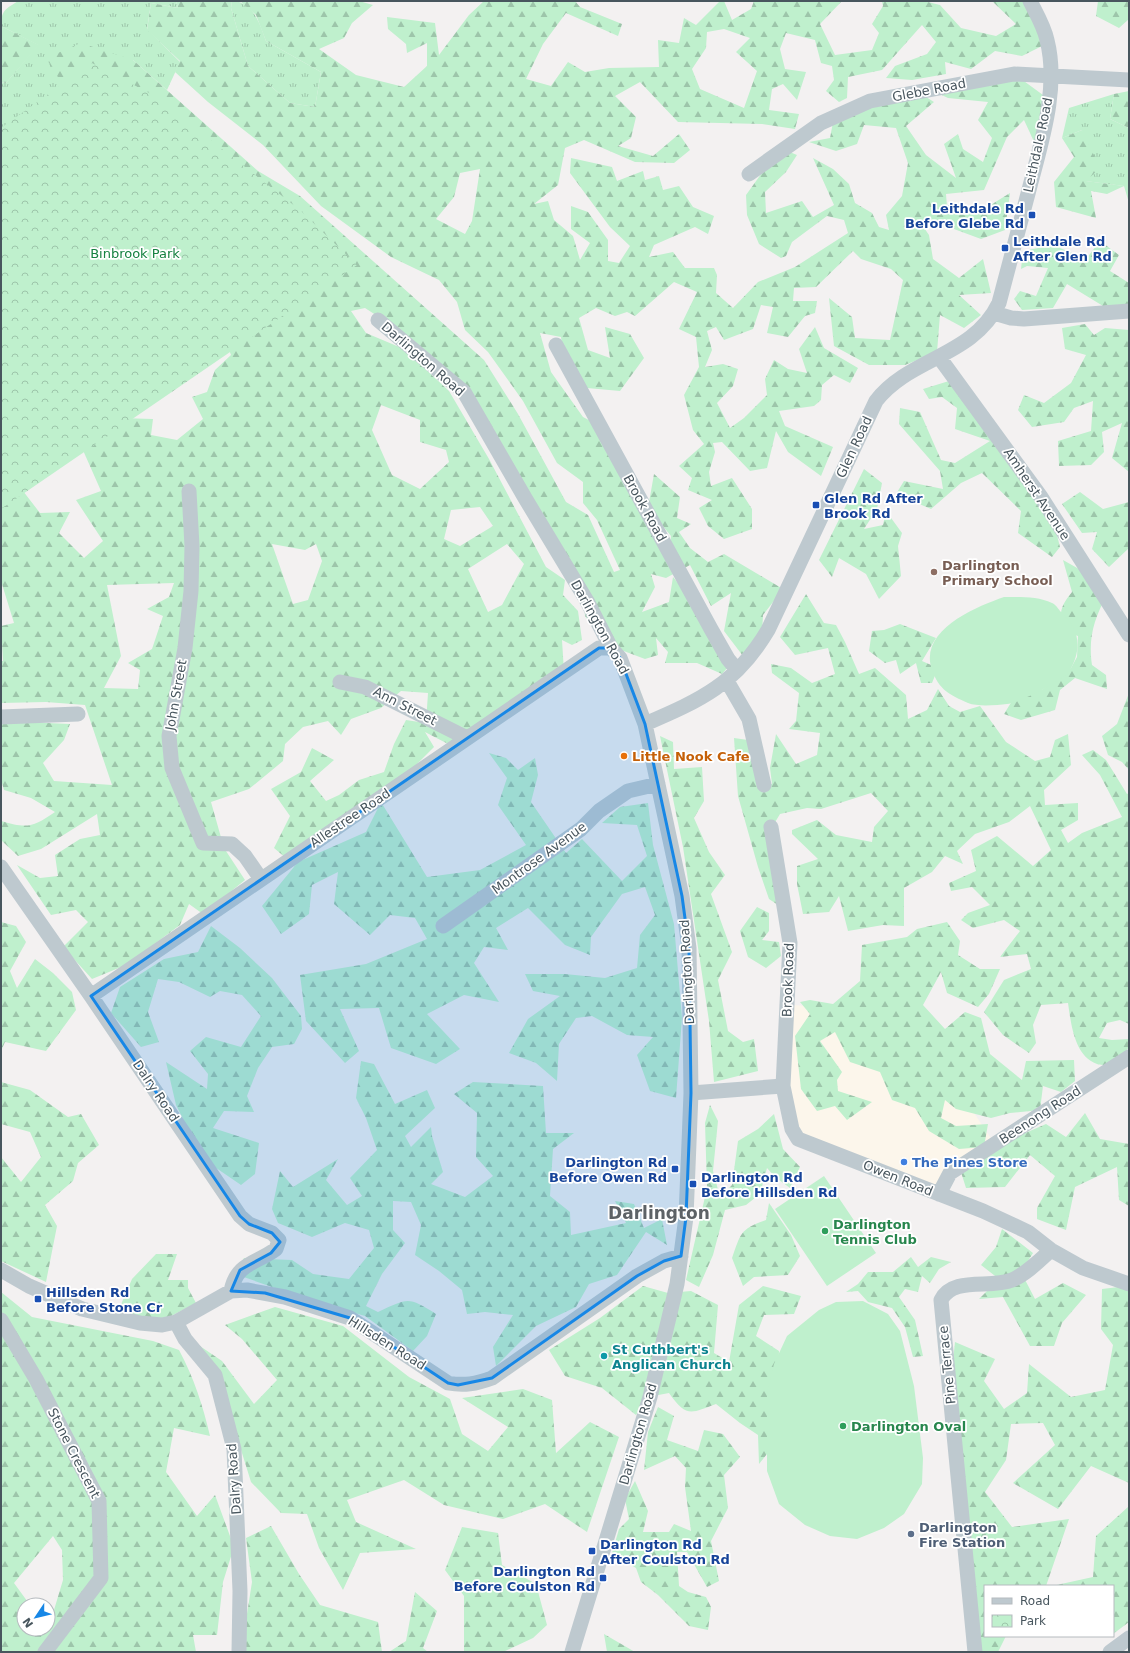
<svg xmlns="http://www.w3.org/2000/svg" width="1130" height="1653" font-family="'DejaVu Sans',sans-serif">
  <defs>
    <pattern id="grass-tufts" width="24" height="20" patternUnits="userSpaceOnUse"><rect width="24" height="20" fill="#bff0cd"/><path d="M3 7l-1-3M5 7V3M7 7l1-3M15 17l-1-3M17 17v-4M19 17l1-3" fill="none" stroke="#9dc5aa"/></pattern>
    <pattern id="forest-firs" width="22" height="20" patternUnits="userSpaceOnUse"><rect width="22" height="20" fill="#bff0cd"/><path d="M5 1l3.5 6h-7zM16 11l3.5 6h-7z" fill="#9dc5aa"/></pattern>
    <pattern id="park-crowns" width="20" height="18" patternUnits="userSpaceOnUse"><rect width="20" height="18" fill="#bff0cd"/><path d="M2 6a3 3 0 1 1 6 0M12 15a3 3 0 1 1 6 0" fill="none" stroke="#9dc5aa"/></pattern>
  </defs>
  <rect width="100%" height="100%" fill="#f3f1f1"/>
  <!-- commercial -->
  <path fill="#fcf6eb" d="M788 1005 906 1010 992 1140 939 1191 795 1138 785 1093Z"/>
  <!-- grass -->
  <path fill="url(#grass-tufts)" d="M18 1H176L178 8 151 3 147 29 180 62 167 90 133 60 66 90 1 189V82L6 83 38 45 1 26C1 10 6 9 18 1Z
    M232 1C253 1 260 24 266 41L321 72 315 107 290 103 248 66 231 8Z
    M1114 94 1110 119 1129 128V203L1124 186 1085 181 1082 130 1062 138 1069 108Z"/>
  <!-- forest -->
  <path fill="url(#forest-firs)" fill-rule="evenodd" d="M176 1H232L231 8 248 66 290 103 315 107 321 72 266 41 256 15 240 1H359L373 5 352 23 344 38 319 49 356 75 404 87 427 66V43L407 53 406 44 388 29 387 17 435 23 439 55 469 15 484 1H575L580 7 622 24 618 36 566 13 543 44 526 79 551 86 568 62 585 72 609 68 659 67 658 40 679 43 684 18 696 25 720 1H724L732 20 751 9 754 1H842L820 24 835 55 872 50 879 33 872 24 883 6 882 1H924L940 5 961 28 996 36 1016 24 992 1H1022L1031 10 1044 45 1022 56 995 51 971 69 945 62 946 74 912 80 886 78 895 66 927 54 936 42 922 25 882 70 848 77 847 98 839 102 826 91 834 80 832 66 821 63 815 40 786 33 780 49 785 69 806 72 797 100 783 84 772 89 769 110 799 114 795 129 762 124 678 122 640 82 615 96 636 117 631 138 618 146 653 156 679 134 690 150 674 163 635 162 584 140 565 148 558 185 534 204 548 201 554 220 573 236 580 260 590 243 571 229V206L588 212 608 240V261L619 263 630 246 610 227 570 173 571 158 612 167 617 181 643 171 645 180 659 176 663 190 679 186 693 207 714 216 708 234 695 227 654 245 649 257 673 252 685 268H714L717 275 716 293 733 308 758 282 795 267 848 233 844 220 827 216 792 242 786 256 781 258 759 244 747 215 746 195 780 148 797 155 786 172 765 192 766 213 802 201 813 217 834 205 813 158 833 169 849 184 855 203 872 213 879 227 889 230 886 215 902 196 908 163 896 128 864 125 857 144 836 151 809 142 830 138 834 117 910 87 934 102 906 126 926 155 956 178 944 144 958 134 963 149 983 162 992 138 978 120 988 102 948 98 931 90 1017 76 1043 95 1037 148 1024 120 1007 137 984 190 946 194 947 206 951 203 976 214 1010 193 1005 230 981 239 935 222H920L929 235 933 259 959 278 983 259 991 293 959 295 981 315 964 328 940 315 937 352 905 365H869L834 346 829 298 852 317 855 338 890 340 903 280 891 269 861 259 853 251 816 287 794 288 793 301H817L815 313 805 316 788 337 767 333 773 307 761 305 753 329 724 340 716 327 707 331 712 350 705 367 723 364 738 369 733 386 717 403 730 428 744 418 767 395 765 379 774 360 788 369 807 373 799 349 815 327 824 348 858 368 850 383 834 375 822 385 821 400 814 406 779 411 785 426 833 447 821 476 788 452 776 431 767 468 750 471 722 442 713 443 715 452 709 472 711 486 732 478 752 509V529L724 539 708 526 699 508 712 500 688 490 692 478 679 466 704 444 693 430 684 395 699 367 696 337 679 329 697 292 674 282 635 316 627 312 615 316 596 308 579 318 588 350 610 358 605 327 630 334 644 358 620 391 576 387 565 370 561 337 540 333 551 372 583 417 606 429 669 553 671 536 648 508 654 474 680 497 677 518 691 524 679 532 690 548 708 562 724 554 783 589 763 615 761 653 746 660 724 631 731 593 711 606 690 565 666 578 651 574 655 587 642 612 669 602 673 577 701 611 728 667 722 674 697 663H665L668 652 656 638 658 655 645 659 621 650 594 628 585 616 583 590 490 423 408 336 365 308 351 311 366 333 404 349 449 391 489 459 546 567 565 580 563 595 578 611 582 640 572 645 562 640 564 672 465 737 461 726 450 745 425 732 434 747 410 771 286 858 274 848 290 816 271 789 301 772 312 748 334 760 310 781 326 801 339 795 359 780 384 772 394 744 406 720 426 723 428 693 401 691 381 708 351 719 341 735 328 721 303 727 285 744 283 761 249 789 211 802 224 848 245 880 203 914 189 904 180 925 126 965 92 979 63 947 88 922 76 910 51 915 17 865 40 878 58 876 55 855 80 839 100 835 97 814 41 849 18 856 1 840V821C28 829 33 827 55 812L31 798 4 790 1 780V721L70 724 64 740 43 763 54 781 112 785 85 705 46 702 1 703V661H3L1 626 14 623 1 581V189L66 90 46 58 81 43 133 60 258 171 300 196 484 360 518 414 566 502 588 515 614 572 620 570 597 520 583 503V482L557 463 523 401 488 352 465 330 457 302 439 280 391 257 321 206 263 145 208 102 175 72 180 61 147 30 151 3 178 8ZM724 29 750 38 736 52 757 71 744 108 700 89 692 69 706 48 707 32ZM480 169 472 221 465 234 436 219 454 197 460 173ZM215 312 231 355 215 370 207 392 192 397 203 419 177 440 151 435 153 419 120 418ZM381 405 420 420V442L446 450 449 462 420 489 392 475 372 430ZM82 448 101 491 76 500 103 541 84 558 59 533 70 512 40 513 23 491ZM480 507 493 526 460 546 444 539 451 510ZM272 544 305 550 316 544 322 561 308 600 293 604ZM507 544 524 564 502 605 488 612 468 569ZM174 583 169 597 147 609 163 616 152 649 128 663 140 670 138 689 104 688 121 656 107 585Z
    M1098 1H1129V19L1119 28 1096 16Z
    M1 26 39 45 6 83 1 82Z
    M1129 91V128L1110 119 1114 94Z
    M1082 130 1100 168 1086 181 1124 186 1107 194 1091 191 1096 218 1056 207 1054 182 1074 157 1062 138Z
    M1100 241 1119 255 1110 271 1129 283V304L1103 306 1067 284 1053 308 1022 310 1014 299 1020 291 1036 296 1048 268 1027 266 1021 269 1023 251 1053 245 1086 259Z
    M1085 324 1094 335 1105 328 1129 330V472L1112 458 1122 423 1102 432 1104 452 1091 465 1059 466 1058 441 1091 431 1093 401 1074 408 1064 422 1032 427 1018 410 1024 395 1044 403 1071 383 1086 355 1065 349 1062 328Z
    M949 381 993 431 1057 535 1060 547 1052 557 1018 533 1021 511 982 473 961 483 931 509 896 494 904 481 943 489 940 471 899 424 900 408 920 412 941 460 955 463 990 441 955 429 957 408 942 397 929 399 923 389Z
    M864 469 882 483 877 509 864 529 883 525 886 511 902 533 898 546 901 576 879 599 866 574 839 558 832 577 819 560Z
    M1080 492 1103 509 1129 502V548L1109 567 1092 549 1097 532 1082 533 1062 504Z
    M1063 560 1102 582 1106 596C1094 620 1088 638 1092 665L1106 675 1107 689 1075 678 1060 690 1055 710 1021 720 1004 714 1012 701 1043 689 1071 668 1077 657 1078 636 1063 631C1059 612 1060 607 1072 592Z
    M806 594 824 623 836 625 845 642 859 674 875 668 906 695 908 719 927 710 938 689 949 706 960 712 980 706 1006 742 1035 761 1050 757 1055 740 1068 734 1071 765 1044 790 1045 805 1078 803V820L1061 830 1068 843 1082 833 1122 817 1100 775 1082 755 1093 750 1106 760 1127 794 1129 793V1024L1120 1020 1107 1023 1099 1038 1112 1040 1129 1039V1047L1116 1064C1110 1064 1102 1066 1097 1064 1074 1056 1071 1023 1068 1003L1041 1005 1033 1025 1036 1043 1029 1053 1003 1035 984 1012 1004 980 1031 969 1027 954 1000 957 1020 931 1004 920 973 928 961 920 968 913 990 905 972 887 951 891 949 883 976 871 971 850 997 836 1033 866 1051 850 1030 806 1009 822 975 834 957 851 963 864 945 856 932 872 904 888V926L883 925 848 931 839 896 829 912 803 914 797 884V866L818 859 792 834V830L817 820 836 835 872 842 874 827 888 811 871 793 821 809 807 808 780 814 771 829 784 909 769 899 758 867 738 796 734 738 748 740 757 786 772 784 770 768 776 734 796 764 817 755 820 733 789 729 796 721 799 693 772 673 771 664 791 668 812 683 835 674 828 648 795 655 780 637Z
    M900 624 936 638 922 661 938 668 932 683H921L916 663 900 674 896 660 885 663 869 651 872 631 884 630Z
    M1129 693V770L1122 762 1108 755 1102 736 1117 724Z
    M660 736 673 742 674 769 702 767 704 801 694 818 709 852 725 875 711 894 732 952 718 980 728 1031 743 1042 754 1039 758 1071 714 1082 709 1021 683 847Z
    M489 753 506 758 518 770 535 758 538 775 531 802 566 853 582 839 622 881 647 856 637 825 602 823 620 807 648 803 653 845 674 924 682 1018 676 1098 650 1091 637 1055 653 1037 627 1035 592 1016 576 1018 559 1044 557 1081 536 1063 509 1053 528 1019 560 996 533 991 525 974H565L605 978 637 968 640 935 655 915 645 887 622 894 591 937 590 955 565 945 528 908 496 928 508 950 484 947 474 963 499 1002 464 995 427 1014 460 1049 436 1064 391 1048 379 1008 340 1009 359 1051 345 1063 306 1021 300 975 366 964 427 939 415 918 390 915 370 935 334 904 338 872 312 885 309 914 281 934 262 906 298 862 366 832 381 802 427 877 480 870 526 845 498 805 507 778Z
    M757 907 769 913V931L762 940 779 942 781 956 766 968 748 957 740 931Z
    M1 922 16 926 26 942 10 971 17 988 35 959 53 973 72 992 76 1010 46 1051 5 1042 1 1051Z
    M947 922 960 941 958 955 980 969H1000L989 994 978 1007 947 993 941 972 923 1005 945 1029 965 1012 981 1018 990 1054 1022 1080 1026 1061 1074 1060 1075 1081 1061 1092 1043 1086 1040 1110 1010 1113 991 1118 956 1109 945 1100 941 1118 956 1126 988 1124 984 1147 959 1149 929 1131 915 1108 892 1100 880 1072 850 1062 835 1032 820 1041 842 1072 837 1080 838 1091 872 1102 847 1120 835 1106 817 1111 801 1089 795 1036 810 1014 800 1002 810 1000 833 1004 860 981 862 945 907 937 917 929Z
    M211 926 240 948 272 978 301 1016 302 1029 294 1044 272 1047 258 1068 247 1096 254 1112 224 1111 213 1128 259 1143 255 1174 241 1185 203 1159 176 1105 166 1062 207 1089 208 1074 190 1051 206 1037 241 1047 261 1016 242 995 220 991 210 997 179 982 158 979 148 1012 159 1042 141 1047 111 1013 120 987 164 959 198 952Z
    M361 1061 374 1064 395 1104 427 1090 435 1108 405 1136 411 1147 431 1127 432 1136 443 1172 431 1184 465 1197 493 1176 476 1157 477 1113 454 1094 473 1082 543 1086 546 1133H574L553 1149 550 1196 570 1212 571 1235 626 1223 615 1201 634 1204 644 1228 662 1219 667 1245 646 1232 617 1275 589 1284 576 1307 536 1326 496 1366 493 1347 513 1315 485 1312 467 1314 462 1290 439 1271 415 1255 421 1225 411 1202 393 1201V1230L405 1243 382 1274 366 1306 378 1312C408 1298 408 1296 436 1314L427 1336 413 1351 365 1316 312 1301 235 1274 244 1258 292 1260 313 1274 349 1279 374 1248 369 1230 345 1223 312 1237 278 1223 272 1209 280 1171 293 1187 338 1159 326 1180 347 1205 362 1196 350 1178 377 1150 366 1118 356 1098Z
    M1 1082 30 1090 68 1117 81 1114 99 1145 78 1163 73 1181 45 1205 57 1226 46 1282 1 1261V1157L21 1182 41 1157 30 1132 1 1124Z
    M710 1105 718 1121 713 1171 720 1197 732 1185 738 1141 758 1129 774 1114 783 1149 800 1167 790 1188 775 1177 767 1168 760 1194 746 1205 725 1210 713 1255 699 1287 686 1280 707 1188 705 1123Z
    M1085 1113 1100 1139 1129 1144V1206L1119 1200 1117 1167 1075 1187 1066 1230 1037 1219V1208L1055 1176 1030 1155 1005 1187 966 1188 960 1169 1009 1140 1046 1124 1066 1137Z
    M769 1203 791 1235 800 1256 788 1275 754 1277 743 1286 732 1258C741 1233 740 1229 766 1220Z
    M1002 1229 1033 1253 1021 1272 1035 1299 1063 1283 1086 1295 1062 1323 1054 1346H1030L1003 1297 979 1299 999 1279 981 1265 996 1247Z
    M156 1254H177L168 1280H188V1288L196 1303 154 1325 119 1309 132 1279Z
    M911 1257 918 1267 931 1257 951 1262 939 1269 930 1283 922 1276 918 1292 905 1289 899 1297 915 1320 923 1356 913 1357 905 1327 892 1308 868 1302 858 1291 846 1292 858 1284 868 1272H893Z
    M643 1286 668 1293 691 1291 718 1305 714 1353 729 1362 739 1305 763 1286 801 1296 794 1314 764 1315 756 1336 779 1351 775 1444 759 1464 758 1435 740 1423 716 1404C690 1414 686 1417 669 1393L648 1397 636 1415 602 1388 565 1376 549 1350 600 1318Z
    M1127 1286 1129 1287V1483L1091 1466 1058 1509 1013 1483 1055 1445 1043 1423 1011 1424 1006 1460 985 1492 1012 1527 1069 1519 1046 1586H985V1636H1006L998 1652H973L949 1398 955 1342 995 1359 984 1381 1004 1409 1027 1393 1029 1364 1071 1397 1105 1390 1113 1345 1101 1329 1102 1289Z
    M1 1292 32 1317 153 1341 179 1350C194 1378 203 1406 210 1436L174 1428 166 1472 197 1516 215 1495 234 1547 223 1582 217 1635H193L196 1652H1ZM53 1536 62 1550 63 1580 48 1630 24 1629V1605H30L14 1583Z
    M275 1307 343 1326 409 1377 450 1399 462 1434 488 1451 508 1427 462 1398 523 1389 552 1400 556 1453 590 1422 619 1437 587 1532 545 1504 503 1519 444 1505 404 1480 347 1500 356 1522 416 1549 360 1553 343 1590 319 1548 307 1514 281 1513 251 1482 233 1424 194 1342 222 1361 254 1404 277 1380 242 1339 225 1325Z
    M658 1407 674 1416 667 1440 698 1451 704 1430 723 1434 740 1457 724 1475 728 1508 711 1541 719 1581 707 1587 687 1552H677L679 1586 688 1592 706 1597 711 1607 708 1630 689 1626 658 1595 641 1582 636 1568 612 1553 619 1529 629 1519 625 1499 635 1481 648 1511 643 1532H669L674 1524 691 1531 685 1487 686 1468 675 1456 644 1470 648 1432Z
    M1128 1507 1129 1622 1113 1634V1586H1052L1093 1577 1096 1536Z
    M271 1526 299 1574 320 1605 378 1622 382 1652H241L252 1582 246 1538Z
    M462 1527 498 1533 502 1565 536 1584 547 1625 533 1638 503 1652H464V1596L445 1570Z
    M415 1592 437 1611 423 1648 428 1652H389L406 1641Z
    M604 1634 635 1652H607Z"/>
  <!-- park -->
  <path fill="url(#park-crowns)" d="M92 63 153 95 300 210 357 265 1 509V128Z"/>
  <!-- pitch -->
  <path fill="#bff0cd" d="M1004 597C1019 597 1038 596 1052 603 1055 604 1058 608 1060 611 1079 628 1083 647 1070 670 1065 680 1019 703 1007 704 997 705 978 707 968 703 950 695 939 690 932 670 918 631 975 607 1004 597Z
    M824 1176 876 1253 827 1286 775 1209Z
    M863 1301 888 1314 900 1331 914 1386 923 1458 922 1484 904 1514 884 1528 857 1539 830 1536 805 1525 779 1504 767 1471V1393L774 1364 787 1336 819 1310 836 1302Z"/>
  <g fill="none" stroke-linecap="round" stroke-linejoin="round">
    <!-- minor -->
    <path stroke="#bec9cf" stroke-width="15" d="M749 174 821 123 870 101 1014 74 1129 80
      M994 313 1011 318 1024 319 1129 311
      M378 320 464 392 525 498 587 601 611 648 620 658 645 724 682 896 689 948 691 1093 686 1217 677 1284 650 1397 572 1652
      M556 345 711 629 728 659 737 670
      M939 357 1041 497 1129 635
      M189 491 192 546 191 591 185 648 169 736 172 768 203 843 232 844 245 856 261 879
      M727 681 749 719 764 785
      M340 682 365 687 467 738
      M1 717 78 714
      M645 724C701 700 736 684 768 630L876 401C910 357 973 357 999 303 1009 264 1020 225 1030 186 1042 140 1059 87 1047 40 1044 26 1036 13 1030 1
      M771 827 790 943 783 1086 792 1129 798 1139 983 1211 1028 1232 1051 1250 1083 1268 1129 1284
      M1 867 91 996 240 1216 249 1224 272 1233 279 1240 276 1249C256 1264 237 1262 231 1291
      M443 926 581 829 599 811 628 791 658 784
      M91 996 599 648H611
      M691 1093 783 1086
      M939 1194 950 1173 1129 1057
      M1 1270 29 1286 82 1309 140 1323 162 1325 176 1322 231 1291 247 1290 285 1297 350 1318 448 1383C464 1386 476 1384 492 1378L637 1276 664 1261 681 1256
      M1 1320 36 1379 99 1501 101 1578 45 1652
      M176 1322 185 1339 215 1375 234 1449 240 1591 239 1652
      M975 1652 941 1300C953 1276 990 1289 1012 1280 1026 1274 1039 1261 1051 1250
      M1110 1652 1129 1638"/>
  </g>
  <!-- marked area -->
  <path fill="#1787e6" fill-opacity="0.2" stroke="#1787e6" stroke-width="3" stroke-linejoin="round" d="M599 648H611L620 658 645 724 682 896 689 948 691 1093 686 1217 681 1256 664 1261 637 1276 492 1378 458 1385 448 1383 350 1318 265 1293 231 1291 240 1270 271 1253 280 1242 272 1233 249 1224 240 1216 91 996Z"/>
  <!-- markers -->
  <g fill="#1a4fb4" stroke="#fff" stroke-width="1.5">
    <rect x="1028" y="211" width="8" height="8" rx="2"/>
    <rect x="1001" y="244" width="8" height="8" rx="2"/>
    <rect x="812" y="501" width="8" height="8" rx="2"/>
    <rect x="671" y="1165" width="8" height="8" rx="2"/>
    <rect x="689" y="1180" width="8" height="8" rx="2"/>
    <rect x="34" y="1295" width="8" height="8" rx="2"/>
    <rect x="588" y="1547" width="8" height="8" rx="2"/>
    <rect x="599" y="1574" width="8" height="8" rx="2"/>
  </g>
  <circle fill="#8d6e63" stroke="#fff" stroke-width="1.5" cx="934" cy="572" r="4"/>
  <circle fill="#e8710a" stroke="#fff" stroke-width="1.5" cx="624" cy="756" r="4"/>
  <circle fill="#3f7fe0" stroke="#fff" stroke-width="1.5" cx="904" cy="1162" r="4"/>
  <g fill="#2e9e5b" stroke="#fff" stroke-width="1.5">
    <circle cx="825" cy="1231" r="4"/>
    <circle cx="843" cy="1426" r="4"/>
  </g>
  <circle fill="#0f9aa8" stroke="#fff" stroke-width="1.5" cx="604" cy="1356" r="4"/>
  <circle fill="#5c6f8a" stroke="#fff" stroke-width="1.5" cx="911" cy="1534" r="4"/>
  <g text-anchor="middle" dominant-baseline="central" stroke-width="3.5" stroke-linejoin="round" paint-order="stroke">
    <!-- street labels -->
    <g font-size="13" fill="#48565e" stroke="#fff">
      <text transform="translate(929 90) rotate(-11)">Glebe Road</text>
      <text transform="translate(1038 145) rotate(-78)">Leithdale Road</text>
      <text transform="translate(423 359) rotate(41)">Darlington Road</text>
      <text transform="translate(854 447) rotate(-65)">Glen Road</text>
      <text transform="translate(1037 494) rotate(56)">Amherst Avenue</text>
      <text transform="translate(645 508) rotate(61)">Brook Road</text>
      <text transform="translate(600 627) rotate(61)">Darlington Road</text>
      <text transform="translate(176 695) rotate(-80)">John Street</text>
      <text transform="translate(405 706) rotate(27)">Ann Street</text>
      <text transform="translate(350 818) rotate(-34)">Allestree Road</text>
      <text transform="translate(539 858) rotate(-36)">Montrose Avenue</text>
      <text transform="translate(687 972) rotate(-93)">Darlington Road</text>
      <text transform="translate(788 980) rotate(-88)">Brook Road</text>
      <text transform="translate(156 1091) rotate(56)">Dalry Road</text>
      <text transform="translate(1040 1115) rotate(-33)">Beenong Road</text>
      <text transform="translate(898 1178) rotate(22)">Owen Road</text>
      <text transform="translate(387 1343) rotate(32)">Hillsden Road</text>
      <text transform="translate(947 1365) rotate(-96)">Pine Terrace</text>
      <text transform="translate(638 1434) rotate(-74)">Darlington Road</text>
      <text transform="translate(74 1453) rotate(63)">Stone Crescent</text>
      <text transform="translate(234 1479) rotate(-94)">Dalry Road</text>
    </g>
    <!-- transit labels -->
    <g font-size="13" font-weight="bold" fill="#164399" stroke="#fff" text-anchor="start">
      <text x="1024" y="208" text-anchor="end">Leithdale Rd<tspan x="1024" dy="15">Before Glebe Rd</tspan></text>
      <text x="1013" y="241">Leithdale Rd<tspan x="1013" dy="15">After Glen Rd</tspan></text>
      <text x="824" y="498">Glen Rd After<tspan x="824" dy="15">Brook Rd</tspan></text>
      <text x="667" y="1162" text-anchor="end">Darlington Rd<tspan x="667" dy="15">Before Owen Rd</tspan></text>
      <text x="701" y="1177">Darlington Rd<tspan x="701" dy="15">Before Hillsden Rd</tspan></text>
      <text x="46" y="1292">Hillsden Rd<tspan x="46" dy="15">Before Stone Cr</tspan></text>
      <text x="600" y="1544">Darlington Rd<tspan x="600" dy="15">After Coulston Rd</tspan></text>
      <text x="595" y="1571" text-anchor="end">Darlington Rd<tspan x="595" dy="15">Before Coulston Rd</tspan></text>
    </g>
    <!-- park labels -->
    <g font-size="13" fill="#168241" stroke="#fff">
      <text x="135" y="253">Binbrook Park</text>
    </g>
    <!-- education labels -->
    <g font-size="13" font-weight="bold" fill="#785e54" stroke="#fff" text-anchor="start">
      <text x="942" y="565">Darlington<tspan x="942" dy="15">Primary School</tspan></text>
    </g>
    <!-- food labels -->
    <g font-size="13" font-weight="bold" fill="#c56008" stroke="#fff" text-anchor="start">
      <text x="632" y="756">Little Nook Cafe</text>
    </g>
    <!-- shop labels -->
    <g font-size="13" font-weight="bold" fill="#366cbe" stroke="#fff" text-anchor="start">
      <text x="912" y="1162">The Pines Store</text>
    </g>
    <!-- leisure labels -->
    <g font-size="13" font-weight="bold" fill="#27864d" stroke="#fff" text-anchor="start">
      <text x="833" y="1224">Darlington<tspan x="833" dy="15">Tennis Club</tspan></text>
      <text x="851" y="1426">Darlington Oval</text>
    </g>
    <!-- culture labels -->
    <g font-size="13" font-weight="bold" fill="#0d838f" stroke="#fff" text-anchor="start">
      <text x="612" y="1349">St Cuthbert's<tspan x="612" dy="15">Anglican Church</tspan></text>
    </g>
    <!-- service labels -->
    <g font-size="13" font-weight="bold" fill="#4e5e75" stroke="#fff" text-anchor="start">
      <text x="919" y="1527">Darlington<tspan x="919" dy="15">Fire Station</tspan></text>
    </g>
    <!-- district labels -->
    <g font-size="17" font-weight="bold" fill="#5d6266" stroke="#fff">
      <text x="659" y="1213">Darlington</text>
    </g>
  </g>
  <!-- border -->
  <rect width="1130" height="1653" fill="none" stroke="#48565e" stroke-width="4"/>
  <!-- legend -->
  <rect x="984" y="1585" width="130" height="52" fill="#ffffff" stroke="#b6bbbf"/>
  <rect x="992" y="1598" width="20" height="6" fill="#bec9cf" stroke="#b6bbbf"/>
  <text x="1020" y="1605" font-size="12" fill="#48565e">Road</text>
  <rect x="992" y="1615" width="20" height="12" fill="url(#park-crowns)" stroke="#b6bbbf"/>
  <text x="1020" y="1625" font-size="12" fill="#48565e">Park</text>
  <!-- north arrow -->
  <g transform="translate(36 1617) rotate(235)"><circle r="19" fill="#ffffff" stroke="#b6bbbf"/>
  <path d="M0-3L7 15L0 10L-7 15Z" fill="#1787e6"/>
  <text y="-6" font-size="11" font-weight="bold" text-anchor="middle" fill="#48565e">N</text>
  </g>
</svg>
